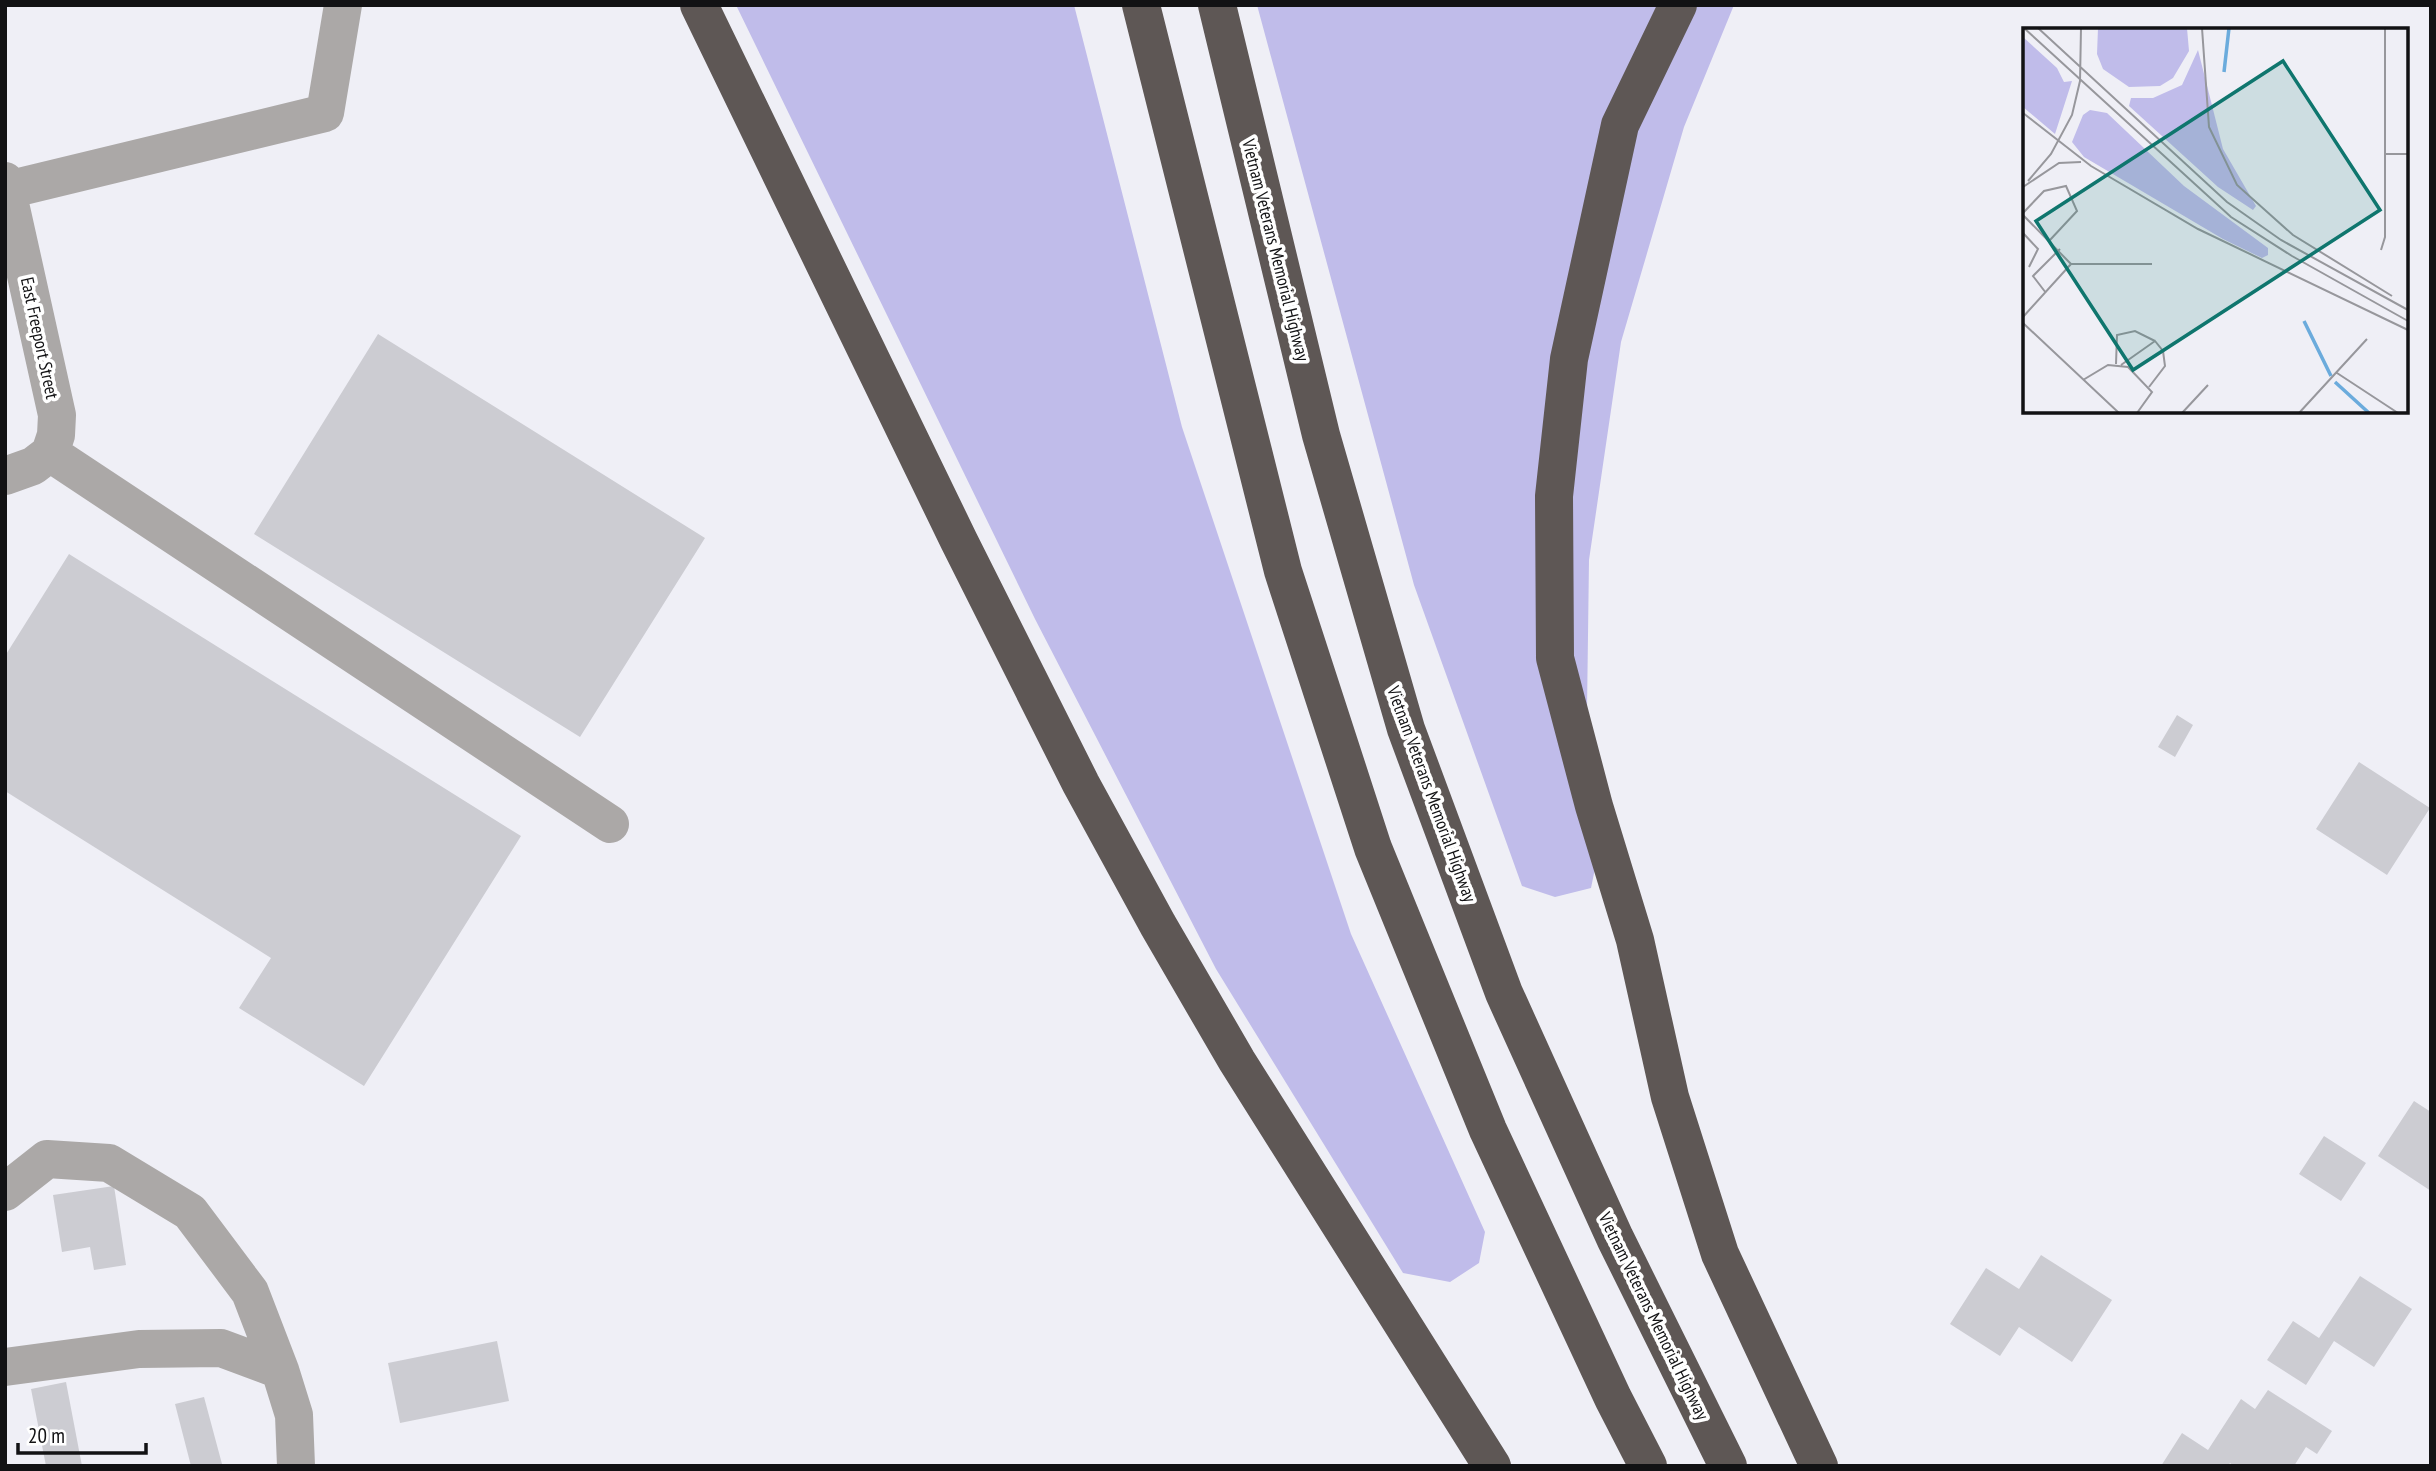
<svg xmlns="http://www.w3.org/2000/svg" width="2436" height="1471" font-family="'PT Sans Narrow',sans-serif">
  <rect width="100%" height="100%" fill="#efeff6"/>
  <!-- green -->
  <path fill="#c0bcea" d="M736 5H1074L1182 427 1351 934 1485 1232 1479 1263 1450 1282 1403 1273 1216 969 1035 619Z
    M1257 5H1734L1684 127 1621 342 1589 560 1587 710 1599 849 1591 888 1555 897 1522 886 1414 585Z"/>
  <!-- building -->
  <path fill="#ccccd2" d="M378 334 705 538 580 737 254 534Z
    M69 554 521 836 364 1086 239 1008 271 958 5 791V656Z
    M2177 715 2193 725 2175 757 2158 747Z
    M2359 762 2430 808 2387 875 2316 829Z
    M2414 1101 2431 1112V1191L2378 1156Z
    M2324 1136 2366 1163 2341 1201 2299 1174Z
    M114 1186 126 1265 94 1270 90 1247 62 1252 53 1195Z
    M2041 1255 2112 1300 2072 1362 2019 1327 2000 1356 1950 1324 1986 1268 2019 1289Z
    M2360 1276 2412 1309 2374 1367 2334 1341 2306 1385 2267 1360 2293 1321 2319 1338Z
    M497 1341 509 1401 400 1423 388 1363Z
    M66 1382 82 1466H46L31 1389Z
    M2268 1390 2332 1431 2317 1454 2306 1447 2294 1466H2234L2230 1463 2228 1466H2161L2182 1433 2208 1450 2241 1399 2255 1409Z
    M204 1397 222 1464 191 1466 175 1404Z"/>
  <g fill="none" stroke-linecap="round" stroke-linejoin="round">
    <!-- minor -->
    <path stroke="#aba8a7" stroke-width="38" d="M5 181 57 415 56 435 50 453
      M7 190 325 113 343 5
      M50 453 610 824
      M5 476 33 466 50 453
      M5 1192 47 1159 109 1163 190 1212 250 1292 280 1370
      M5 1367 139 1349 221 1348 280 1370 294 1415 296 1466"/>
    <!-- highway -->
    <path stroke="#5e5755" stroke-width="38" d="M699 5 959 541 1081 784 1158 925 1237 1061 1492 1466
      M1141 5 1283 571 1373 848 1488 1130 1613 1398 1648 1466
      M1217 5 1321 435 1406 729 1504 993 1615 1238 1728 1466
      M1678 5 1620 125 1569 359 1554 496 1555 658 1594 806 1635 940 1670 1097 1720 1254 1819 1466"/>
  </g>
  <g text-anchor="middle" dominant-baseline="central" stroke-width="7" stroke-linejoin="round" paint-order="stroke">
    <!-- street labels -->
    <g font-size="18" fill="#121214" stroke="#fff">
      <text transform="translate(1276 250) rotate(76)">Vietnam Veterans Memorial Highway</text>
      <text transform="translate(40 338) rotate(78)">East Freeport Street</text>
      <text transform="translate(1432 794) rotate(70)">Vietnam Veterans Memorial Highway</text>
      <text transform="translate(1654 1316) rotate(64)">Vietnam Veterans Memorial Highway</text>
    </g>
  </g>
  <!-- overview -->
  <g transform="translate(2023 28)">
    <rect width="385" height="385" fill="#efeff6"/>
    <path d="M75 0H164L166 23 150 50 137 58 106 59 80 41 74 26ZM0 9 34 40 41 54 49 53 32 106 0 79ZM175 22 200 121 233 178 230 182 195 159 106 78 108 70H130L159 57ZM67 82 84 85 161 158 245 220V227L239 230 200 211 61 129 49 114 60 87Z" fill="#c0bcea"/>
    <path fill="none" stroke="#6babdc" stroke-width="3.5" d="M201 44 206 0M281 293 308 348M312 354 346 385"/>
    <path fill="none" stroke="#97979c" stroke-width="2" d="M1 0 208 189 269 228 385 293M15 0 204 174 258 212 385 282M179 0 186 99 214 157 270 207 369 268M0 85 68 138 175 201 385 302M362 126H385M5 153 28 126 49 87 57 53 58 0M0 159 36 135 58 134M0 185 21 163 43 158 54 183 27 212M0 187 48 236M0 205 15 221 6 239M358 222 362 209V0M48 236H129M23 265 10 248 37 221M0 289 48 236M0 295 96 385M93 336 94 307 112 303 132 313M98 337 132 313 140 323 142 338 126 359M314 345 375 385M60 352 85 337 105 339 129 364 114 385M159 385 185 357M276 385 344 311"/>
    <path fill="#0f766e" fill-opacity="0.15" stroke="#0f766e" stroke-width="3.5" d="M260 33 357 182 110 342 13 193Z"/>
    <rect width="385" height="385" fill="none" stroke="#121214" stroke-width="3.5"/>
  </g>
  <!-- border -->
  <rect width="2436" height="1471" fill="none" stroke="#121214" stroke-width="14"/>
  <!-- scale -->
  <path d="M18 1443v10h128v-10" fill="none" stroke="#121214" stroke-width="3.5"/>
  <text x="28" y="1443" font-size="21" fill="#121214" stroke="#ffffff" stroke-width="5" paint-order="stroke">20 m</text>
</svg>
